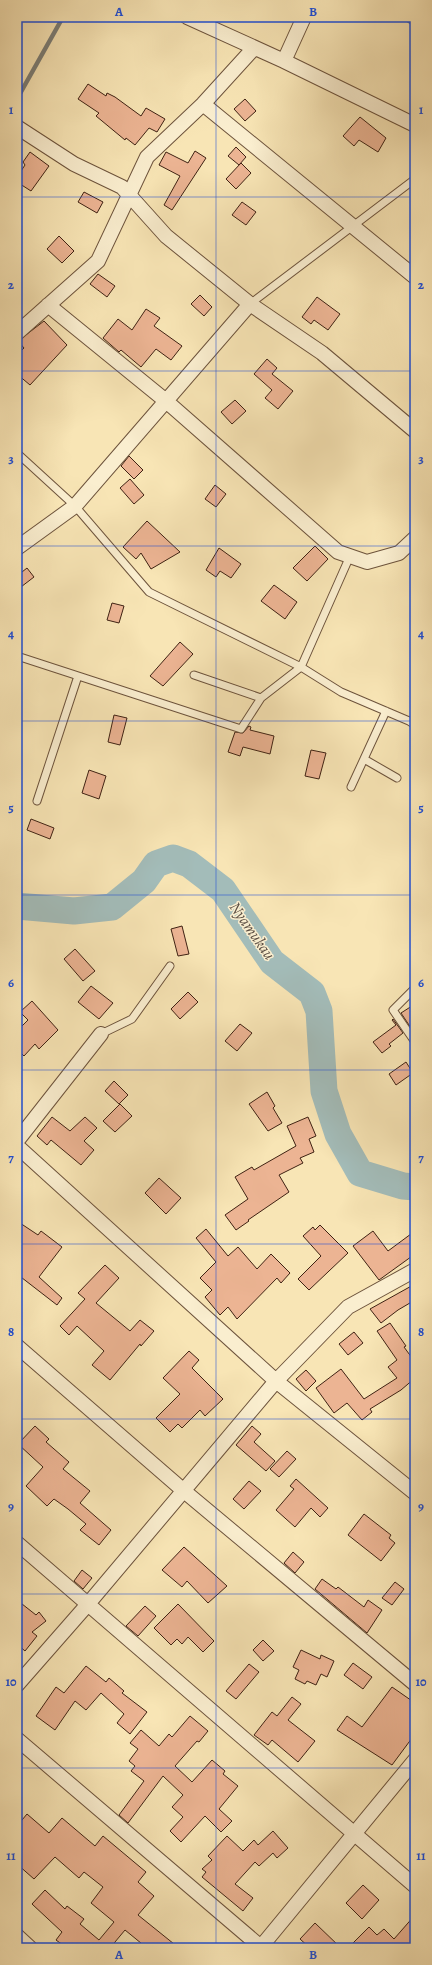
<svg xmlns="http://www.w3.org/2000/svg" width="432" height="1965" font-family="Alegreya,serif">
  <rect width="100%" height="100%" fill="#f8e5b5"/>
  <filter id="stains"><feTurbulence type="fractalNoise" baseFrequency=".005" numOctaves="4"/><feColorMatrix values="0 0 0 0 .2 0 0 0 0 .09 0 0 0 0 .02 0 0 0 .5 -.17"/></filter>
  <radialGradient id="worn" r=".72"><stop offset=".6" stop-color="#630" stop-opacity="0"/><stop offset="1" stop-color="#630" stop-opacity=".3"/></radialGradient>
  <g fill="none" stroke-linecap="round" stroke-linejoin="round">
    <!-- stream -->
    <path stroke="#7b7e77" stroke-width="4.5" d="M403 17 415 25
      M17 99 63 17"/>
    <!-- river -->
    <path stroke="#a3bcb9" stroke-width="27" d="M17 906 74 911 112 907 144 881 156 864 173 858 189 864 223 890 272 962 312 993 319 1011 324 1091 338 1134 360 1173 403 1186 415 1187"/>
  </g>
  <!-- building -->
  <path fill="#ecb493" stroke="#3f2213" d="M88 84 106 96 107 93 115 97 141 116 146 108 165 119 157 132 149 128 135 145 126 138 125 140 96 116 99 113 78 99Z
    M245 99 256 111 245 121 234 109Z
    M360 117 386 138 378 152 359 140 354 146 343 136Z
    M236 147 246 157 239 165 228 156Z
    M195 151 206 158 172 210 164 205 180 176 159 165 166 152 188 163Z
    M30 152 49 166 31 191 17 182V177L25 165 23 162Z
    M241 163 251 173 236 189 226 179Z
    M84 192 103 202 97 213 78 202Z
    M242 202 256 212 246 225 232 215Z
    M59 236 74 251 62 263 47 249Z
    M98 274 115 286 107 297 90 284Z
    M200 295 212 307 204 316 191 304Z
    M317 297 340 314 328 330 314 320 311 324 302 317Z
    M146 309 160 318 154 326 182 346 171 360 156 349 141 367 121 350 119 352 103 338 118 319 132 330Z
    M44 321 67 345 30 385 17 374V355L24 348 18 341Z
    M267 359 277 368 272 374 293 391 278 409 265 398 272 390 254 374Z
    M235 400 246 411 232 424 221 412Z
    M129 456 143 470 134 479 121 466Z
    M130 479 144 495 134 504 120 488Z
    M215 485 226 494 216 507 205 499Z
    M147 521 180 552 151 569 141 553 136 559 123 547Z
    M315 546 328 559 307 581 293 568Z
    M219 548 241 564 231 578 220 571 216 577 206 570Z
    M27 568 34 577 17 590V576Z
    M274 585 297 602 285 619 261 601Z
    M112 603 124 606 119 623 107 620Z
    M180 642 193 654 163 686 150 676Z
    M114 715 127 718 120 745 108 742Z
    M249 726 251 727 250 730 274 736 270 754 243 747 240 756 228 752 235 732 243 733Z
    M311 750 326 753 319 779 305 776Z
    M89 770 106 776 99 799 82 793Z
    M31 819 54 828 50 839 27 830Z
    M182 926 189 954 178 956 171 929Z
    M75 949 95 971 83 981 64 959Z
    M91 986 113 1003 99 1019 78 1002Z
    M188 992 198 1002 180 1019 171 1009Z
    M32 1001 58 1030 39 1049 35 1044 24 1056 17 1049V1031L28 1020 20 1012Z
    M415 1004V1025L411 1028 401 1013Z
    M393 1019 403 1033 389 1044 391 1046 382 1053 373 1042 396 1025 392 1020Z
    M240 1024 252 1033 237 1051 225 1041Z
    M406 1062 413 1073 396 1085 389 1074Z
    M114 1081 128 1095 119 1104 105 1091Z
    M267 1092 275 1106 273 1108 282 1123 268 1131 249 1104Z
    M120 1104 132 1116 115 1132 103 1121Z
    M52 1117 70 1131 85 1117 97 1128 84 1141 94 1150 81 1165 51 1140 47 1145 37 1136Z
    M308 1117 316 1136 309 1139 314 1152 300 1158 303 1163 279 1175 289 1192 248 1220 249 1221 236 1230 225 1215 248 1199 235 1177 252 1167 254 1170 296 1146 287 1126Z
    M159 1178 181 1198 166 1214 145 1193Z
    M17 1221 38 1235 41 1231 62 1247 39 1277 62 1298 57 1305 17 1274Z
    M320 1225 348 1253 309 1290 298 1279 321 1256 303 1236 313 1227 315 1230Z
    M206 1229 228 1256 238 1247 257 1269 271 1254 290 1273 281 1283 277 1278 237 1319 228 1307 220 1315 205 1297 212 1290 200 1278 216 1262 196 1238Z
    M373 1231 388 1251 415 1231V1254L379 1280 353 1246Z
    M105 1265 119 1278 96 1303 130 1331 140 1320 154 1331 141 1346 140 1344 110 1380 92 1365 104 1351 77 1326 69 1335 60 1326 85 1299 78 1293Z
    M415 1284V1300L398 1310 381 1323 370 1309Z
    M390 1323 406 1346 404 1347 415 1362V1378L401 1390 370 1409 372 1412 362 1420 347 1403 334 1413 316 1388 341 1369 364 1399 397 1378 388 1367 397 1360 377 1331Z
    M354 1332 363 1343 348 1355 339 1344Z
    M189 1351 199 1360 192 1368 223 1399 205 1416 200 1410 182 1428 178 1424 170 1432 156 1418 180 1394 163 1378Z
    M306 1370 316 1381 306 1391 296 1379Z
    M35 1426 49 1439 46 1442 69 1462 63 1469 90 1491 80 1503 111 1530 99 1545 80 1530 86 1524 68 1509 54 1499 47 1506 26 1486 43 1467 18 1444Z
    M252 1426 261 1434 254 1442 275 1461 266 1471 236 1445Z
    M287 1451 296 1459 279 1477 270 1469Z
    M296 1479 328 1508 320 1517 311 1508 295 1527 276 1510 294 1489 290 1486Z
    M249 1481 261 1491 244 1509 233 1499Z
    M364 1514 391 1535 389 1538 395 1543 381 1561 348 1535Z
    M184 1547 227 1586 208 1603 187 1581 182 1587 162 1570Z
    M293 1552 304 1562 295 1573 284 1563Z
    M82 1570 92 1578 83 1589 74 1581Z
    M322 1579 336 1589 338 1587 364 1607 368 1600 382 1610 367 1633 315 1589Z
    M395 1582 404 1589 392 1605 382 1598Z
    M17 1600 36 1615 39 1612 46 1621 32 1632 37 1636 25 1651 17 1644Z
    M178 1604 214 1641 203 1652 188 1637 182 1644 177 1639 171 1645 154 1628Z
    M145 1606 156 1616 138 1636 126 1626Z
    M263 1640 274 1651 263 1661 253 1650Z
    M301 1650 320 1659 321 1655 334 1661 327 1677 321 1674 316 1685 307 1681 305 1684 295 1679 299 1670 293 1667Z
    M353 1663 372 1677 363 1689 344 1675Z
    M249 1664 259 1672 236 1699 226 1691Z
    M86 1666 106 1682 109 1678 124 1691 122 1693 147 1712 130 1734 117 1723 124 1714 101 1693 86 1710 75 1701 55 1730 36 1716 56 1687 64 1693Z
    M392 1687 415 1703V1734L392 1765 337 1730 347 1716 362 1727Z
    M292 1697 301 1704 288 1720 315 1741 298 1762 272 1740 268 1745 254 1735 272 1712 277 1716Z
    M190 1716 208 1731 199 1742 197 1741 175 1766 192 1782 212 1760 225 1771 223 1774 238 1786 219 1809 232 1821 221 1832 205 1816 181 1842 170 1831 183 1817 172 1807 183 1795 163 1776 128 1823 119 1815 144 1781 131 1771 135 1766 129 1761 138 1749 130 1743 141 1730 159 1746 169 1734 172 1737Z
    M27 1814 49 1833 62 1818 95 1846 103 1836 146 1872 138 1882 154 1896 138 1915 179 1948H147L125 1930 110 1948H67L56 1940 62 1932 32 1904 45 1890 65 1909 67 1906 84 1919 80 1924 99 1940 114 1922 91 1903 103 1887 84 1872 79 1878 55 1857 34 1879 17 1864V1826Z
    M273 1831 288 1848 277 1858 273 1853 259 1866 255 1862 235 1884 253 1898 243 1911 202 1877 206 1872 202 1869 212 1860 208 1856 227 1836 243 1851 254 1840 258 1845Z
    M363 1885 379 1900 362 1919 346 1903Z
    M415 1915V1948H348L369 1927 377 1935 384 1929 394 1939Z
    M315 1923 341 1948H310L300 1939Z"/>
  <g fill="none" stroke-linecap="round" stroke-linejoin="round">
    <!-- service casing -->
    <g stroke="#6d533c" stroke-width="9">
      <path id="service" d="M250 304 415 179
        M17 453 75 506 149 592 301 667 341 692 409 721 415 725
        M17 656 241 729 261 698 301 667 350 556
        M194 675 261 698
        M364 759 397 778
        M351 787 386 711
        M37 801 78 676
        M415 988 393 1010 415 1042
        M101 1034 132 1019 170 966"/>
    </g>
    <!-- minor casing -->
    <g stroke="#6d533c" stroke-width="16">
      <path id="minor" d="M187 17 284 61 415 125
        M284 61 304 17
        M203 104 415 277
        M17 127 74 164 122 187 166 236 250 304 322 353 415 431
        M48 305 166 401 338 552 367 562 399 553 415 538
        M17 333 98 261 147 157 203 104 254 48
        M17 548 75 506 250 304
        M17 1141 101 1034
        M17 1146 276 1381 415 1493
        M17 1346 184 1491 415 1684
        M17 1543 415 1886
        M17 1685 88 1604 276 1381 348 1307 415 1270
        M17 1739 262 1948
        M17 1936 30 1948
        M260 1948 415 1760"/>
    </g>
    <!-- service -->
    <use href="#service" stroke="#faeecf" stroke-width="7"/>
    <!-- minor -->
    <use href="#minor" stroke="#faeecf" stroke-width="14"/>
  </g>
  <!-- grid -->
  <path fill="none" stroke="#1d4ed8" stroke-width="1" stroke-opacity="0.55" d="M216 17V1948M17 197H415M17 371H415M17 546H415M17 721H415M17 895H415M17 1070H415M17 1244H415M17 1419H415M17 1594H415M17 1768H415"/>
  <g text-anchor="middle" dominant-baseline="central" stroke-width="3" stroke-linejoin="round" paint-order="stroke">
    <!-- water labels -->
    <g font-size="16" font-style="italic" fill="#5d5045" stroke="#faeecf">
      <text transform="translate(252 931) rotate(55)">Nyamukau</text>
    </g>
  </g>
  <!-- margin -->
  <rect width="432" height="1965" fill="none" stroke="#f8e5b5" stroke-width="44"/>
  <rect x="22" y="22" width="388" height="1921" fill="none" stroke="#1d4ed8" stroke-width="1.5"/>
  <g font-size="13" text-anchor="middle" font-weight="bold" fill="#1d4ed8">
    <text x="119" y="16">A</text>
    <text x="313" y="16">B</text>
    <text x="11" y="114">1</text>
    <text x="421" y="114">1</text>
    <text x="11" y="289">2</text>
    <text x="421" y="289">2</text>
    <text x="11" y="463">3</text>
    <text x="421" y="463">3</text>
    <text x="11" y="638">4</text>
    <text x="421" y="638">4</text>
    <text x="11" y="812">5</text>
    <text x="421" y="812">5</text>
    <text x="11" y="987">6</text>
    <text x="421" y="987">6</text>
    <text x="11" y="1162">7</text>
    <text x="421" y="1162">7</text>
    <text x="11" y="1336">8</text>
    <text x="421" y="1336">8</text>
    <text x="11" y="1511">9</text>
    <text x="421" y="1511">9</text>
    <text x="11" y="1686">10</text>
    <text x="421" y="1686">10</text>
    <text x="11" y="1860">11</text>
    <text x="421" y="1860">11</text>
    <text x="119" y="1959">A</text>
    <text x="313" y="1959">B</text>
  </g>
  <rect width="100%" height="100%" filter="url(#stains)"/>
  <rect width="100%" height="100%" fill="url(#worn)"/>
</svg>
